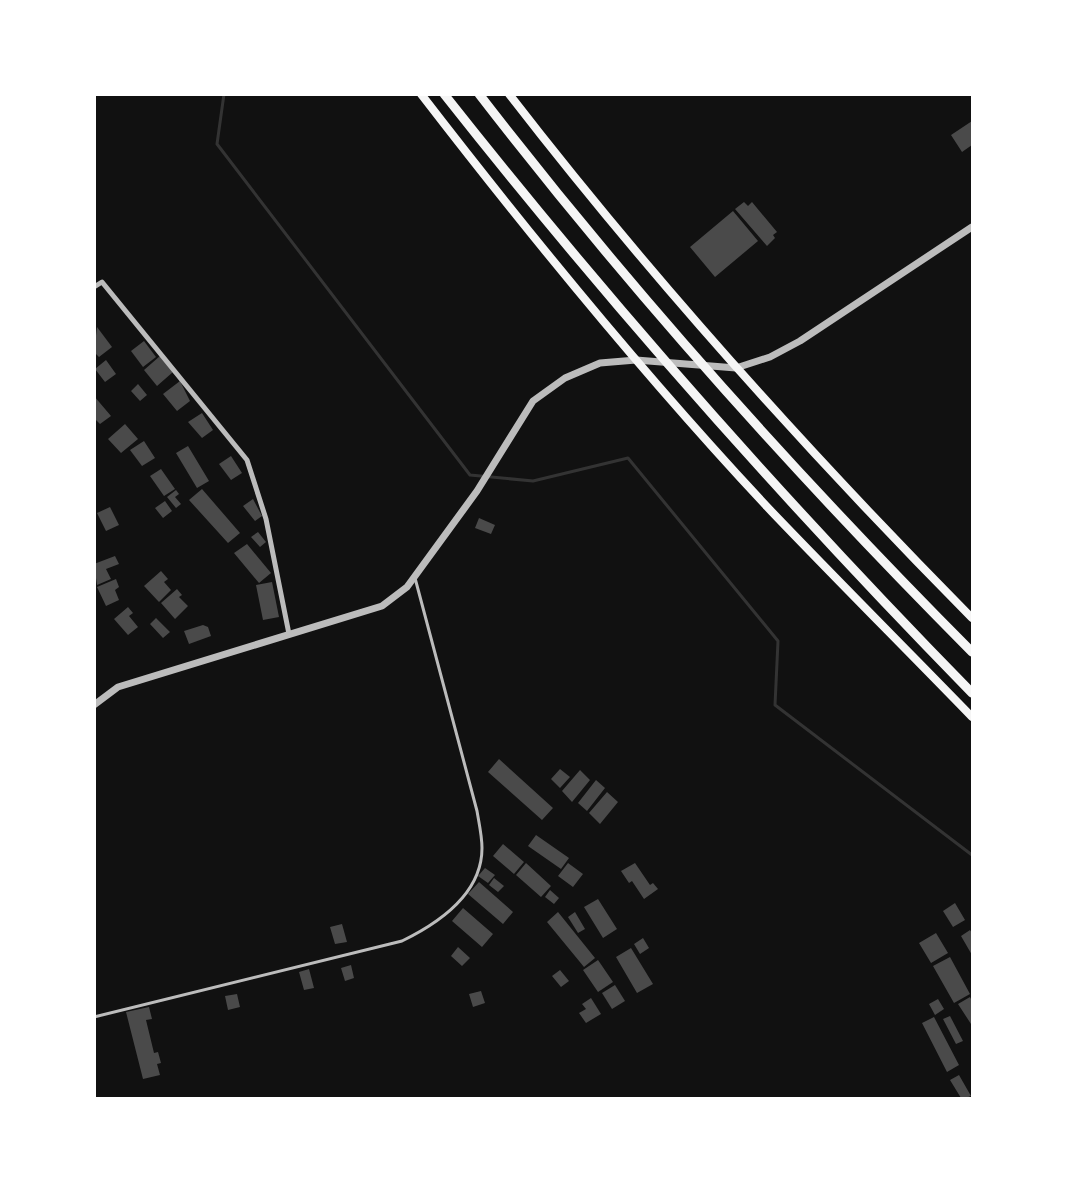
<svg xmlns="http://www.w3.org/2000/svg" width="1067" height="1193" font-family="Poppins,sans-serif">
  <rect width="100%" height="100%" fill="#111"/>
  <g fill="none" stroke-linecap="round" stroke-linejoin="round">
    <!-- stream -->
    <path stroke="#333" stroke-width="3" d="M224 94 217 144 470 475 533 481 628 458 778 641 775 705 972 855"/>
  </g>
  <!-- building -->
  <path fill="#4a4a4a" d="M972 121V145L962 152 951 135Z
    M744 202 748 206 752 202 777 232 773 235 775 238 767 246 735 209Z
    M733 211 758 241 715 277 690 247Z
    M97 327 112 347 99 357 94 352Z
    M144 341 156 357 143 367 131 351Z
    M160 356 173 372 157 386 144 370Z
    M106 360 116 374 105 382 95 369Z
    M180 381 190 401 177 411 163 394Z
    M138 384 147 395 140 401 131 391Z
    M94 396 111 416 100 424 94 418Z
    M202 413 213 430 202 438 188 422Z
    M125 424 138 439 121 453 108 439Z
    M144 441 155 458 142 466 130 450Z
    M188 446 209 481 197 488 176 453Z
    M231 456 242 473 231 480 219 464Z
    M161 469 175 489 164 496 150 476Z
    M202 489 240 533 228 543 189 500Z
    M176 490 179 494 175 497 181 504 176 508 167 497Z
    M253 499 262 516 255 521 243 506Z
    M165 501 172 511 163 518 155 508Z
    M110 507 119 525 106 531 97 513Z
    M479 518 495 525 491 534 475 528Z
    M258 532 266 542 260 547 251 537Z
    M247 544 271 573 259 583 234 553Z
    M115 556 119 564 106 569 111 579 97 585 94 564Z
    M161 571 168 579 164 582 171 590 159 602 144 586Z
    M116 579 119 587 115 590 119 600 106 606 97 587Z
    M272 582 279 617 263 620 256 585Z
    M177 589 182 595 179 597 188 606 175 619 161 603Z
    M128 607 133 613 129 616 138 627 128 635 114 619Z
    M156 618 170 632 163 638 150 624Z
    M203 625 208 627 211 636 189 644 184 631Z
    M499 759 553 808 542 820 488 772Z
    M560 769 570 777 560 788 551 779Z
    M580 770 590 780 572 802 562 791Z
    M596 780 605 788 587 811 578 803Z
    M607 792 618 802 600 824 589 813Z
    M536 835 569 858 561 869 528 846Z
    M503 844 524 862 514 874 493 856Z
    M526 863 551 886 541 897 516 875Z
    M568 863 583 874 573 887 558 876Z
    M635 863 650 885 653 883 658 889 644 899 632 881 629 883 621 871Z
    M485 868 495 875 488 883 478 876Z
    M494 878 504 886 498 892 489 885Z
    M479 882 513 912 503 924 468 894Z
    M550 890 559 898 554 904 545 897Z
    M598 899 617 929 603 938 584 907Z
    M955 903 965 920 953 927 943 911Z
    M463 908 493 934 482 947 452 921Z
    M558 912 595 958 584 967 547 922Z
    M575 912 585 929 578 933 568 917Z
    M342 924 347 942 335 944 330 927Z
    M970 930 972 933V955L961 936Z
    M936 933 948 953 931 963 919 943Z
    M643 938 649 948 640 954 634 944Z
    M458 947 470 958 462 966 451 956Z
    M631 948 653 984 637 993 616 957Z
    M950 957 970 994 954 1003 933 966Z
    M598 960 613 982 598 992 583 970Z
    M351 965 354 978 345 981 341 968Z
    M309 969 314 988 304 990 299 972Z
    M560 970 569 981 561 987 552 976Z
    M615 985 625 1001 612 1009 602 993Z
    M481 991 485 1003 473 1007 469 994Z
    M237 994 240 1007 228 1010 225 996Z
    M970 997 972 1001 971 1024 958 1004Z
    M591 998 601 1014 586 1023 579 1013 586 1009 582 1004Z
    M938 999 944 1009 935 1015 929 1004Z
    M149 1007 152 1019 146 1020 154 1053 158 1052 161 1063 157 1064 160 1075 143 1079 126 1012Z
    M950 1016 963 1041 956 1044 943 1019Z
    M934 1017 959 1065 947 1072 922 1023Z
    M959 1075 971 1096 966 1098H961L950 1080Z"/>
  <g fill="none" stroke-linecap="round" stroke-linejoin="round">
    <!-- service -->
    <path stroke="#bcbcbc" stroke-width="3" d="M94 1017 402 941C439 923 482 894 482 848 482 836 479 823 477 811L415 578"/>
    <!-- minor -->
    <path stroke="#bcbcbc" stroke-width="5" d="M94 287 102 282 247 460 266 519 289 634"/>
    <!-- tertiary -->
    <path stroke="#bcbcbc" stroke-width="7" d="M94 705 118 687 382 606 407 587 477 491 533 401 565 378 600 363 636 360 736 368 770 357 800 341 972 227"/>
    <!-- secondary -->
    <path stroke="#f5f5f5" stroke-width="8" d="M421 94C532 238 648 380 772 512 838 581 906 649 972 717
      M509 94C652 279 808 452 972 618"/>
    <!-- primary -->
    <path stroke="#f5f5f5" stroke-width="9" d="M444 94C609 303 786 503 972 693
      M479 94C631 291 797 476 972 652"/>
  </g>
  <!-- border -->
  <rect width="1067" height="1193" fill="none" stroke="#ffffff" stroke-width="192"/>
</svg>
